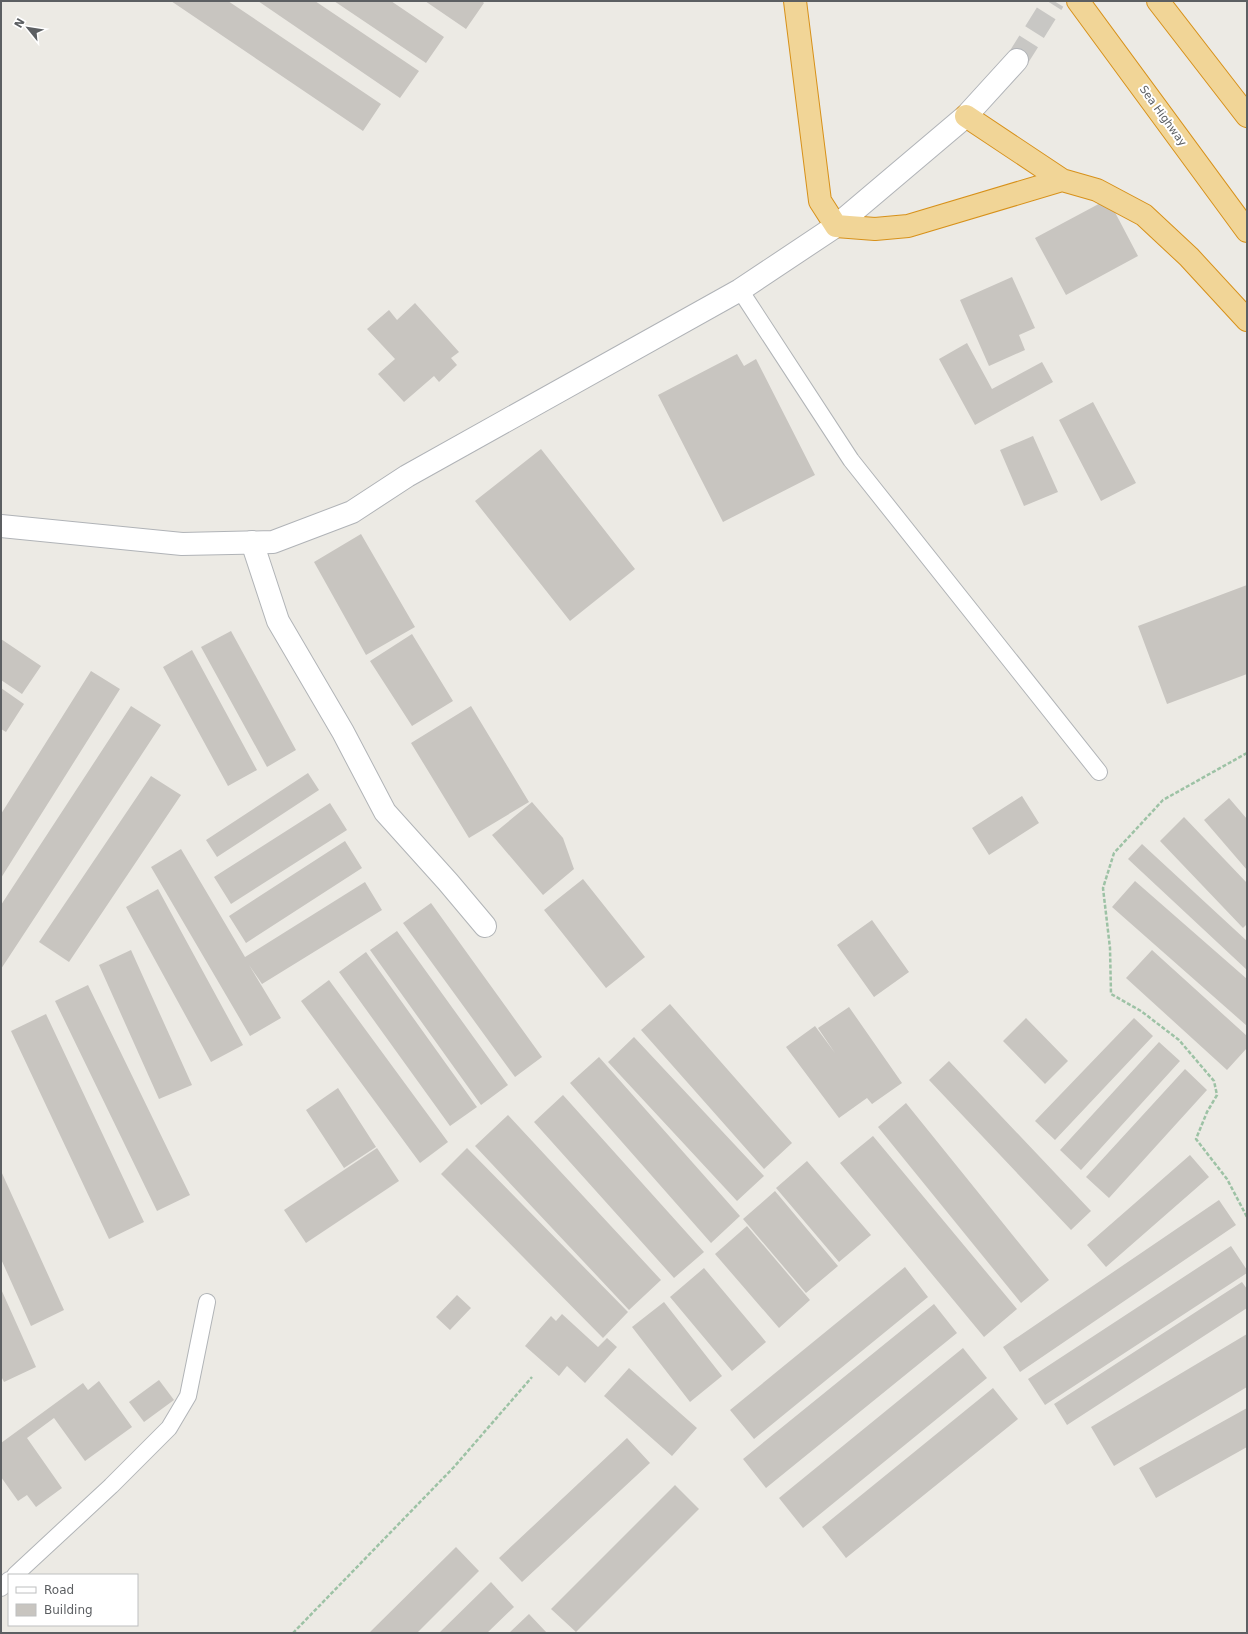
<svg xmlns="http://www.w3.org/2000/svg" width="1248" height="1634" font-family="'DejaVu Sans',sans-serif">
  <rect width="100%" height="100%" fill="#eceae4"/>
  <!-- building -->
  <path fill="#c8c5c0" d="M171 1H228L381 104 363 131Z
    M258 1H315L419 71 400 98Z
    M334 1H391L444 37 426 63Z
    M425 1H482L484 3 466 29Z
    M1108 199 1138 256 1066 295 1035 238Z
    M1012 277 1035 328 1019 335 1025 350 989 366 960 300Z
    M415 303 459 352 451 358 457 365 439 382 434 376 404 402 378 374 395 359 367 329 389 310 397 320Z
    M967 343 992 389 1042 362 1053 382 975 425 939 359Z
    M737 354 744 366 756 359 815 475 723 522 658 395Z
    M1093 402 1136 483 1101 501 1059 420Z
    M1033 436 1058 492 1024 506 1000 450Z
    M541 449 635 569 570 621 475 501Z
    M361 534 415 627 366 655 314 562Z
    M1247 585V674L1167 704 1138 626Z
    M231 631 296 750 267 767 201 647Z
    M412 634 453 701 412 726 370 661Z
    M1 639 41 666 22 694 1 680Z
    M192 650 257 770 228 786 163 667Z
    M91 671 120 689 1 878V814Z
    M1 688 24 704 6 732 1 729Z
    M131 706 161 725 1 969V905Z
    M471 706 529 802 469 838 411 743Z
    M308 773 319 790 217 857 206 840Z
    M151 776 181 795 69 962 39 942Z
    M1022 796 1039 823 989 855 972 828Z
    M1229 798 1247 819V870L1204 820Z
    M532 802 563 838 574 869 543 895 492 835Z
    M330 803 347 830 231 904 214 877Z
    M1184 817 1247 883V924L1243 928 1160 841Z
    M345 841 362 868 246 943 229 916Z
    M1142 844 1247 941V970L1128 859Z
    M181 849 245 957 365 882 382 910 262 984 249 965 281 1018 250 1036 151 867Z
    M583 879 645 957 606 988 544 910Z
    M1135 881 1247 979V1026L1112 907Z
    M158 889 243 1045 211 1062 126 907Z
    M431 903 542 1057 515 1077 403 923Z
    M872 920 909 972 874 997 837 945Z
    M397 931 508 1085 481 1105 370 950Z
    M131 950 192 1085 159 1099 99 965Z
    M1152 950 1247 1036V1048L1227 1070 1126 978Z
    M366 952 477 1107 450 1126 339 972Z
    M329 980 448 1142 420 1163 301 1001Z
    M88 985 190 1195 157 1211 55 1001Z
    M670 1004 792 1143 764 1169 641 1030Z
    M849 1007 902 1083 872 1104 867 1098 839 1118 786 1047 815 1026 835 1053 818 1028Z
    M46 1014 144 1222 109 1239 11 1031Z
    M1026 1018 1068 1061 1045 1084 1003 1041Z
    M1134 1018 1153 1036 1055 1140 1035 1121Z
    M634 1037 764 1176 737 1201 608 1062Z
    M1159 1042 1180 1061 1081 1170 1060 1150Z
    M599 1057 740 1216 711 1243 570 1083Z
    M949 1061 1091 1211 1071 1230 929 1080Z
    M1185 1069 1207 1090 1109 1198 1086 1177Z
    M338 1088 376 1147 344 1168 306 1110Z
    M563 1095 704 1252 674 1278 534 1122Z
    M906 1103 1049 1280 1021 1303 878 1127Z
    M508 1115 661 1280 629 1310 475 1146Z
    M873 1136 1017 1309 984 1337 840 1163Z
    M377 1148 399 1181 306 1243 284 1210Z
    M467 1148 628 1312 603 1338 441 1174Z
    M1190 1155 1209 1177 1106 1267 1087 1245Z
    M807 1161 871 1235 839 1262 776 1188Z
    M1 1171 64 1310 31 1326 1 1259Z
    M775 1191 838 1266 806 1293 743 1219Z
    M1219 1200 1236 1225 1020 1372 1003 1347Z
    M747 1226 810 1300 779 1328 715 1254Z
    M1231 1246 1247 1270V1273L1045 1405 1028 1379Z
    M905 1267 928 1297 754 1439 730 1410Z
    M704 1268 766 1342 732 1371 670 1297Z
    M1242 1282 1247 1289V1308L1067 1425 1054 1404Z
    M1 1289 36 1367 4 1382 1 1376Z
    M457 1295 471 1308 450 1330 436 1317Z
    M664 1302 722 1376 690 1402 632 1327Z
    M934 1304 957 1333 766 1488 743 1459Z
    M562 1314 598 1347 607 1338 617 1347 585 1383 567 1366 559 1376 525 1346 551 1316 556 1321Z
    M1247 1334V1387L1114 1466 1091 1427Z
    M963 1348 987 1378 803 1528 779 1498Z
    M629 1368 697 1428 672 1456 604 1396Z
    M159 1380 174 1400 144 1422 129 1402Z
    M99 1381 132 1427 85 1461 54 1418 27 1438 62 1488 36 1507 27 1495 18 1501 1 1477V1443L83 1383 88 1390Z
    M993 1388 1018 1419 846 1558 822 1527Z
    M1247 1408V1447L1156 1498 1139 1468Z
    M627 1438 650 1463 522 1582 499 1558Z
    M675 1485 699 1509 576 1632 551 1609Z
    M456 1547 479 1571 417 1633H369Z
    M491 1582 514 1607 487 1633H439Z
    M529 1614 547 1633H509Z"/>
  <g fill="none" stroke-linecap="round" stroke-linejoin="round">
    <!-- secondary-tunnel -->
    <path stroke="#c8c7c4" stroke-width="22" stroke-dasharray="22 11" stroke-linecap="butt" d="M1017 60 1054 1"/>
    <!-- lane casing -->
    <g stroke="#b1b4b7" stroke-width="18">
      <path id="lane" d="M740 290 851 460 1099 772
        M15 1575 111 1486 169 1428 188 1396 207 1302
        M1 1588 9 1580"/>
    </g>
    <!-- street casing -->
    <g stroke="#b1b4b7" stroke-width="24">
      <path id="street" d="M252 542 278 621 343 732 385 812 448 882 485 926"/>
    </g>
    <!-- secondary casing -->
    <g stroke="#b0b3b7" stroke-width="24">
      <path id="secondary" d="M1 526 182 544 273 542 352 512 407 476 740 290 836 226 966 116 1017 60"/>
    </g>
    <!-- highway casing -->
    <g stroke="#d7911a" stroke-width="24">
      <path id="highway" d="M795 1 820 201 836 226 875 229 908 226 1062 180 1097 190 1144 215 1189 257 1247 320
        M1078 1 1247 231
        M1158 1 1247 116
        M966 116 1062 180"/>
    </g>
    <!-- path -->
    <path stroke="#9dc2a5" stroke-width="2.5" stroke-dasharray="4 2" stroke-linecap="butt" d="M1247 753 1163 800 1114 853 1103 888 1110 948 1111 994 1141 1011 1179 1040 1214 1081 1217 1095 1207 1112 1196 1139 1227 1179 1247 1217
      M293 1633 454 1467 532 1377"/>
    <!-- lane -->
    <use href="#lane" stroke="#fff" stroke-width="16"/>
    <!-- street -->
    <use href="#street" stroke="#fff" stroke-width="22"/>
    <!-- secondary -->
    <use href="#secondary" stroke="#fff" stroke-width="22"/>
    <!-- highway -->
    <use href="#highway" stroke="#f1d597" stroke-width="22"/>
  </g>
  <g text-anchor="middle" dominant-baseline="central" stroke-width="4" stroke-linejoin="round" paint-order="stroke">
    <!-- street labels -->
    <g font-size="11" fill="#5c5f62" stroke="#fff">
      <text transform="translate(1163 116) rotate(54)">Sea Highway</text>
    </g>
  </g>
  <!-- border -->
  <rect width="1248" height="1634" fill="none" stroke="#5c5f62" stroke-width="4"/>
  <!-- legend -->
  <rect x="8" y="1574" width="130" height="52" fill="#ffffff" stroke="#bebfc0"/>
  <rect x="16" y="1587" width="20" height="6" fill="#ffffff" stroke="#bebfc0"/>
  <text x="44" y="1594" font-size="12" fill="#5c5f62">Road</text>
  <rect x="16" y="1604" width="20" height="12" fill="#c8c5c0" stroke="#bebfc0"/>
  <text x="44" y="1614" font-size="12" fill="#5c5f62">Building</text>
  <!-- north arrow -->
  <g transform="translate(28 28) rotate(300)" stroke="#ffffff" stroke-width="3" paint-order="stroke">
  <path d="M0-3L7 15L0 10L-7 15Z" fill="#5c5f62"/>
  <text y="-6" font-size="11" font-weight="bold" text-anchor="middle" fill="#5c5f62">N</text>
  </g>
</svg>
